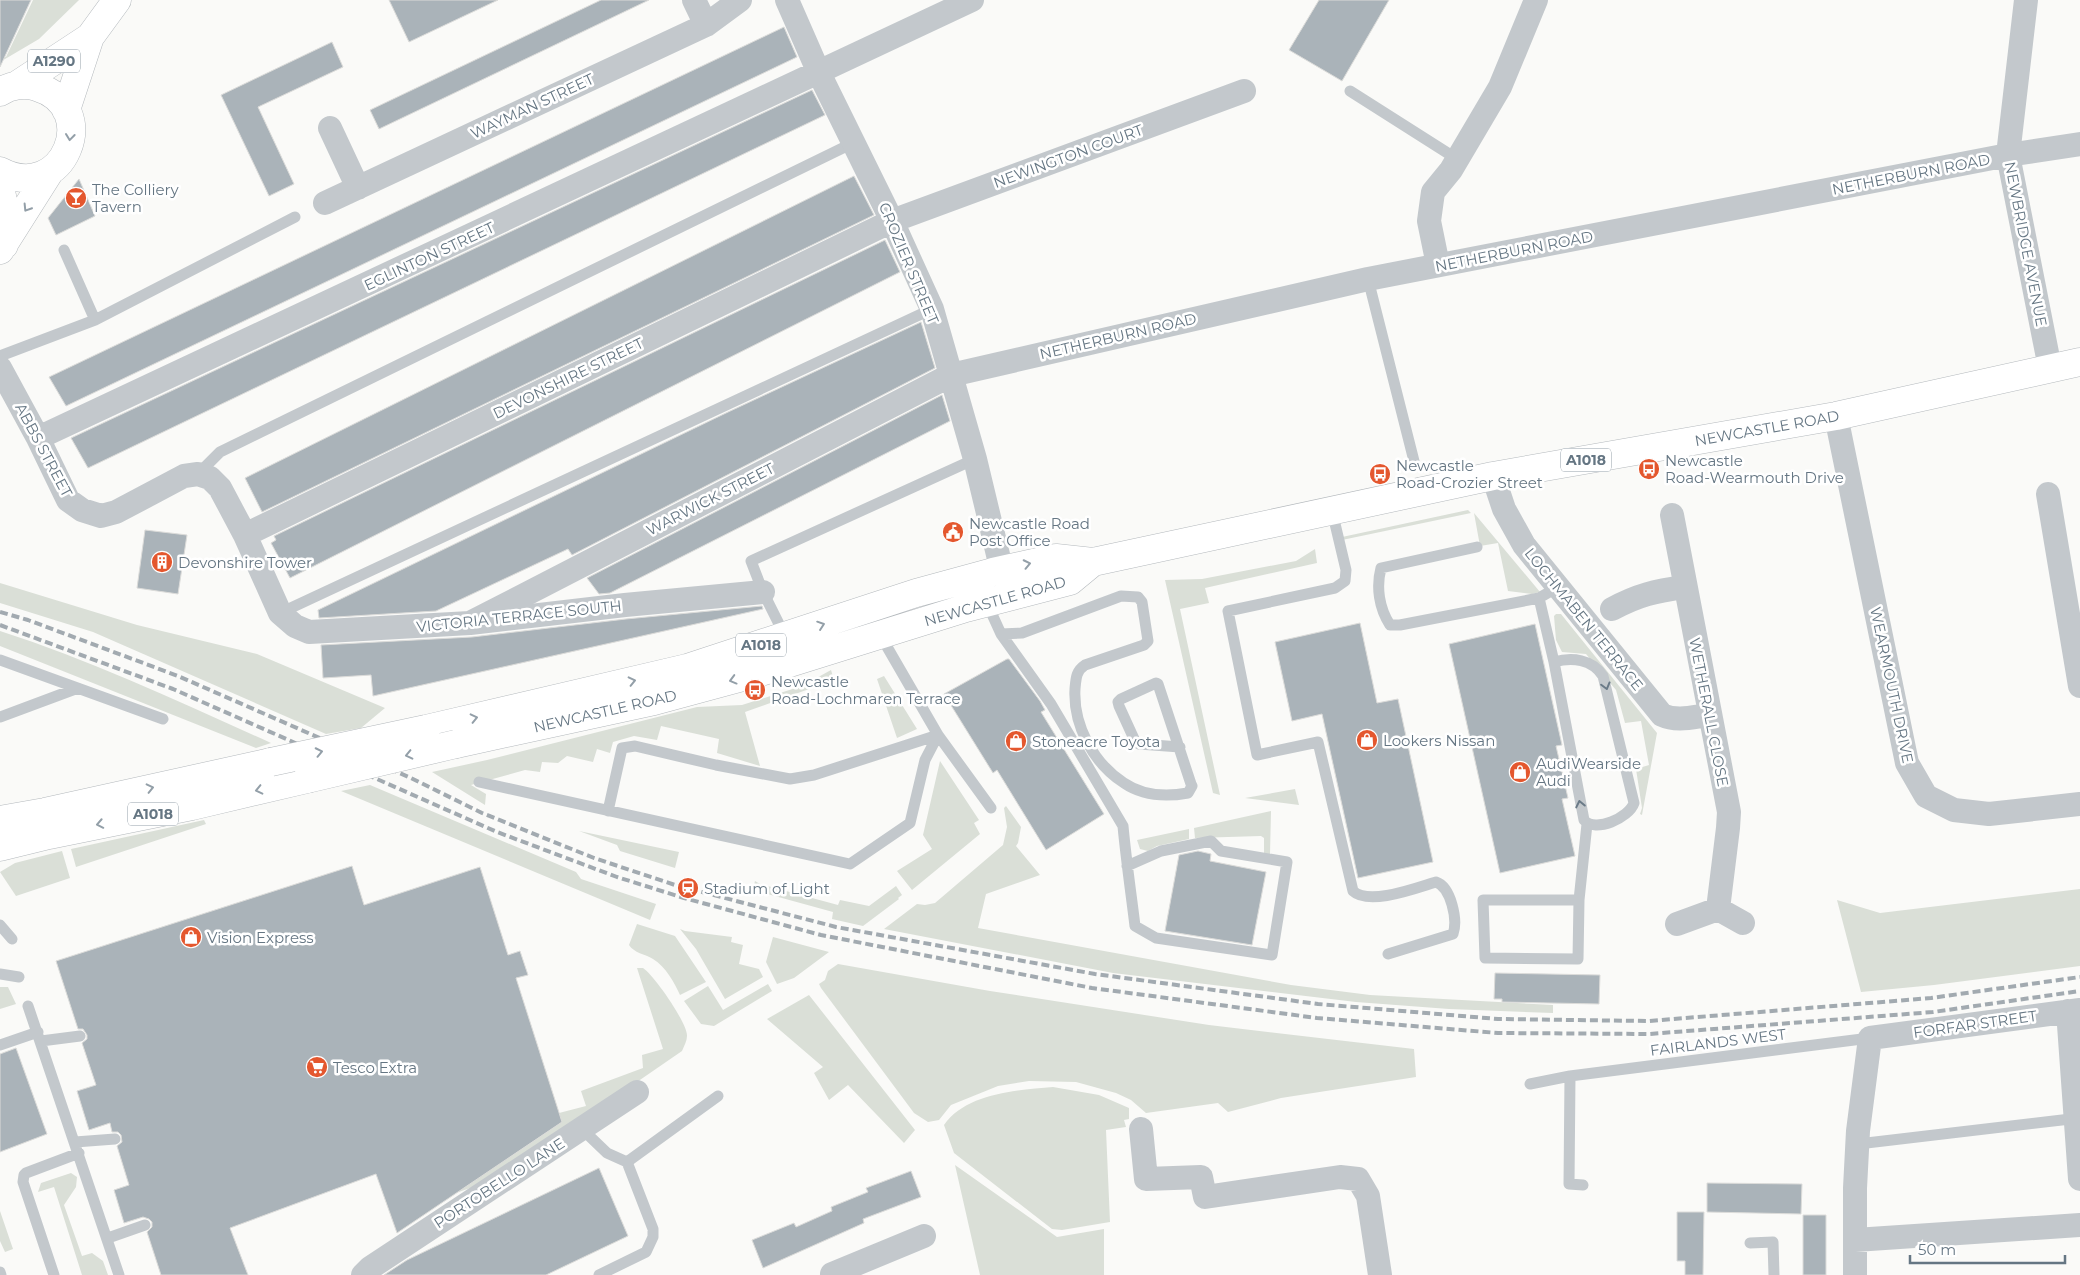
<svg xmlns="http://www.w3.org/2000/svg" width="2080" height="1275" font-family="Montserrat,sans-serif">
  <rect width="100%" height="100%" fill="#fafaf8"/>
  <!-- green -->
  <path fill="#dadfd7" d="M33 0H79L39 39 0 62V55L6 57Z
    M1468 510 1471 513 1342 540V537Z
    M1474 513 1540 592 1532 594 1508 591 1498 543 1480 546Z
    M1315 549 1317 563 1205 588 1209 603 1180 609 1220 795 1213 793 1165 580 1202 579 1296 561Z
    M0 583 137 625 257 654 385 708 361 728 326 734 93 632 0 603Z
    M1556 614H1561L1657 733 1642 815 1640 814 1642 808 1636 769 1649 765 1641 721 1625 723 1616 690 1586 654 1562 652 1556 640 1554 616Z
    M0 631C93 661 182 703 271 743L256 748 0 646Z
    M831 670 834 680 745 712 760 766 717 753 719 739 661 726 657 740 634 736 613 742 610 753 597 749 593 762 567 756 558 763 542 762 540 772 525 770 471 785 486 794 485 805 432 772 487 760 697 707 742 705 802 686Z
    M884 676 917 729 897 738 877 679Z
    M940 761 979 820 974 823 980 834 912 890 897 871 932 849 923 835Z
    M370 785 576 872 581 879 656 904 650 920 341 791Z
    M1295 789 1299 805 1245 798Z
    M1006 806 1021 827 1018 843 1016 846 1040 875 986 894 978 928 1291 985 1370 995 1553 1005V1013L1449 1009 1356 1002 1113 973 884 929 917 904 925 905 935 903 1003 845 1007 827 1004 808Z
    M1271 811 1270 854H1264V838L1261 836 1195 838 1194 828Z
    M204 820 206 824 76 867 71 849Z
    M1189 829V839L1157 846 1148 851 1140 849 1137 840Z
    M579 831 679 852 675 868 620 851 617 845Z
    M62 851 70 878 16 896 0 872 15 863Z
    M755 881 760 884 838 905 840 900 869 906 896 886 902 895 898 898 899 899 863 926 832 919 833 912 753 890Z
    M2080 889V966L1934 985 1861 992 1837 900 1880 913Z
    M637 924 675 936 706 982 680 995C674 982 666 967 653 959 645 954 634 953 629 945Z
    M680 929 685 931 732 937 731 942 743 945 739 964 759 969 763 977 725 999 696 949Z
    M773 937 829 952 794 978 777 984 766 962Z
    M838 964 990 991 1209 1025 1414 1049 1416 1077 1281 1098 1228 1112 1218 1103 1146 1113 1131 1100 1116 1093 1076 1082 1029 1081 998 1086 951 1105 939 1120 928 1122 914 1113 821 988 819 984 825 980 828 971Z
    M637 968H643C654 975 688 1024 687 1036 687 1041 684 1046 682 1051L496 1179 456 1193 562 1122 559 1113 586 1106 581 1091 643 1068 642 1055 663 1049Z
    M768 984 772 991 714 1026 701 1024 684 1001 708 986 723 1010Z
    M0 987H8L16 1004 0 1009Z
    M809 995 915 1130 904 1143 848 1085 829 1100 814 1073 823 1067 767 1019Z
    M1053 1087 1099 1095 1129 1108V1119L1124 1120 1126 1127 1106 1130 1110 1222 1062 1230 1052 1229 954 1153 944 1125C966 1093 1018 1090 1053 1087Z
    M955 1165 1057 1237 1104 1229V1275H980Z
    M71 1173 77 1177 76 1187 64 1205 82 1256 92 1253 103 1261 108 1275H82L54 1187 38 1192 41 1183Z
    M0 1211 13 1249 5 1252 0 1241Z"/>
  <!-- building -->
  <path fill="#aab3b9" stroke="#dcdcda" d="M0 0H31L0 67Z
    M389 0H498L409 42Z
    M601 0H649L379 129 370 110Z
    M1319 0H1389L1342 81 1289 50Z
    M784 27 797 57 66 406 49 377Z
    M332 42 343 67 258 107 294 184 269 196 221 95Z
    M812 90 825 115 88 468 71 438Z
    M854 176 874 215 262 512 245 478Z
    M79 179 95 216 56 235 48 218Z
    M885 240 900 272 290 578 271 543 276 540 274 536Z
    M921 322 935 368 572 555 568 549 436 611 319 618 318 610 726 413Z
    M942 395 950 421 610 593 599 594 587 578Z
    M145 530 187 535 178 594 137 588Z
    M762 606 763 609 373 696 371 675 323 678 321 645 472 637 626 619Z
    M1360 623 1377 703 1398 699 1433 862 1358 878 1322 714 1292 721 1275 642Z
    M1535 624 1562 745 1556 746 1568 798 1562 799 1575 856 1500 873 1449 644Z
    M1007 659H1009L1040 701 1045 710 1041 712 1104 814 1046 850 997 770 993 773 944 694Z
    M1198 851 1211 854 1210 861 1266 872 1252 945 1165 931 1179 855Z
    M352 866 364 905 480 867 508 955 520 951 528 975 516 978 562 1122 397 1233 376 1174 230 1228 248 1275H161L147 1232 152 1227V1222L149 1219 143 1217 124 1223 114 1190 129 1185 117 1146 122 1142 121 1135 118 1132H112L110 1123 89 1130 77 1091 96 1085 82 1043 87 1039V1035L83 1029H78L56 961Z
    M1495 973 1600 975 1599 1004 1502 1002V999H1494Z
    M16 1048 47 1134 0 1152V1054Z
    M599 1168 628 1236 546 1275H384L407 1260Z
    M911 1171 921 1197 863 1219 864 1223 763 1268 752 1240 794 1223 796 1227 832 1211 831 1207 868 1192 866 1188Z
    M1707 1183 1802 1184 1801 1214 1707 1212Z
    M1677 1212H1704L1703 1275H1685V1261H1677Z
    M1803 1215H1826V1275H1803Z"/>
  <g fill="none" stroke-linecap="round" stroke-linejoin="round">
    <!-- primary casing -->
    <g stroke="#b5babe" stroke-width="29">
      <path id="primary" d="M17 85 90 37
        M0 92C10 85 25 83 37 87 103 107 64 205 0 171
        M66 110 90 37 117 0
        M0 187 3 201 4 245
        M0 250 50 171"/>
    </g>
    <!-- highway casing -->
    <g stroke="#b4b9bd" stroke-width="29">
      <path id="highway" d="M426 729 687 668 916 593 993 572 1056 558 1093 562
        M456 744 654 701 761 672 966 608 1070 581 1093 562 1493 476 1836 416 2080 362
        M0 820 45 812 271 762
        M0 847 49 835 192 806 307 779"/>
    </g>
    <!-- lane -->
    <path stroke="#c3c8cc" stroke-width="11" d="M1350 91 1457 159
      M64 250 95 320
      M1368 279 1414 461
      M0 356 95 320 295 217
      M198 474 220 452 853 143
      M1332 511 1346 570 1345 581 1335 588 1228 611 1257 755 1318 742 1353 891C1369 906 1416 888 1436 882 1451 887 1458 920 1453 934L1388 954
      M1477 547 1381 568C1376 587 1379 608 1390 625H1400L1539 598 1558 587
      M1539 598 1554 662 1584 820C1595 833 1629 818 1634 803L1603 676C1592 659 1572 657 1554 662
      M986 601 1001 634 1022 633 1121 596 1138 597 1142 602 1148 641 1144 645 1085 665C1076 671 1076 678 1075 689 1073 725 1093 763 1124 783 1143 796 1166 797 1188 793L1192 786 1191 784 1158 684 1156 683 1121 699 1118 702 1119 706 1135 741 1139 744 1180 747
      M280 613 932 309
      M879 633 938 735 991 808
      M1001 634 1051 704 1123 826C1126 859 1131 893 1135 926L1156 938 1272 955 1287 862 1221 851 1211 841 1161 851 1127 866
      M785 636 763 592 751 561 975 459
      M0 660 163 719
      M0 717 78 688
      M479 782 850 864 910 823 925 760 938 735
      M608 811 622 748 635 746 716 765 790 779 814 775 938 735
      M1579 900H1483L1485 958 1578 959 1579 900 1587 824
      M0 925 12 939
      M0 974 19 977
      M28 1006 119 1275
      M41 1041 80 1036
      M0 1045 38 1032
      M1570 1076 1569 1184 1583 1185
      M1530 1084 1570 1076 1870 1038
      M582 1129 607 1153 627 1162 653 1229V1237L646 1252 599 1275
      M75 1142 115 1139
      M1858 1144 2079 1118
      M627 1162 718 1096
      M108 1238 145 1225
      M1750 1243 1773 1242 1774 1275
      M0 1272 1 1275
      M54 1275 23 1182 24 1175 26 1173 79 1153"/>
    <!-- street -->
    <path stroke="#c3c8cc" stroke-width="24" d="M694 0 706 25
      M787 0 819 73 892 221 932 309 975 459 1006 588
      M2026 0 2008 155 2050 368
      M330 128 358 188
      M325 203 706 25 740 0
      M1438 265 1429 221 1433 192 1451 170 1500 87 1536 0
      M0 368 38 438 68 500 82 510 101 516 116 512 184 476 198 474 210 478 220 488 245 535 280 613 295 626 309 632 470 623 625 605 763 592
      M1836 416 1907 763 1926 796 1954 810 1989 814 2080 804
      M38 438 972 0
      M1493 476 1504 509 1524 545 1662 715C1677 722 1693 717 1709 715
      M2048 494 2080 686
      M1672 515 1729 812 1728 828 1718 909
      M245 535 892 221 1244 91
      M1612 609C1638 595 1655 591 1685 587
      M470 623 951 375 1368 279 2008 155 2080 144
      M1677 924 1718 909 1743 923
      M2068 1011 2080 1179
      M1141 1129 1146 1179 1201 1177 1205 1197 1340 1177 1358 1179 1368 1196 1380 1275
      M1855 1240 2080 1225
      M832 1274 924 1236
      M363 1275 370 1268 637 1092
      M1855 1275V1188L1858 1131 1870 1038 2080 1010"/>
    <!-- primary -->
    <use href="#primary" stroke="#fff" stroke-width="28"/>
    <!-- highway -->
    <use href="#highway" stroke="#fff" stroke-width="28"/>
    <!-- rail -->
    <path stroke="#a2aab0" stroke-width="4" stroke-dasharray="8 4" stroke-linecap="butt" d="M0 612 28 620 178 676 411 778 482 813 594 858 675 885 836 927 1095 974 1318 1004 1498 1019 1649 1021 1931 998 2080 977
      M0 625 173 689 497 832 617 877 684 898 821 935 1092 988 1317 1018 1498 1033 1649 1034 1933 1012 2080 991"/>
    <!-- highway-bridge casing -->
    <g stroke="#b4b9bd" stroke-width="29" stroke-linecap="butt">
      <path id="highway-bridge" d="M271 762 426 729
        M307 779 456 744"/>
    </g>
    <!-- highway-bridge -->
    <use href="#highway-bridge" stroke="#fff" stroke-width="28"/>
  </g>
  <!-- one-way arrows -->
  <defs><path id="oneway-chevron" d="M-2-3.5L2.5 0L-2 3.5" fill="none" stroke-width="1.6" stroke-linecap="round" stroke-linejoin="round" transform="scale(1.25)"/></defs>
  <g stroke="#939fa8">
    <use href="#oneway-chevron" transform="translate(70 137) rotate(97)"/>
    <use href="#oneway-chevron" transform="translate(27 208) rotate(122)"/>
    <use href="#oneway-chevron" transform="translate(1027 564) rotate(-12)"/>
    <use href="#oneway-chevron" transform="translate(821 625) rotate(-19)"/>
    <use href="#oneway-chevron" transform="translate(733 680) rotate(165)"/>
    <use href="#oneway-chevron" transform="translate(632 681) rotate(-13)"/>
    <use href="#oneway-chevron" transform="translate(474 718) rotate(-13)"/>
    <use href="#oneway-chevron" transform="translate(319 752) rotate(-12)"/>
    <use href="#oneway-chevron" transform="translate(409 755) rotate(167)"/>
    <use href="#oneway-chevron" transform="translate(150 788) rotate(-13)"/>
    <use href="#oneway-chevron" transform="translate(259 790) rotate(167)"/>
    <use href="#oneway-chevron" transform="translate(100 824) rotate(169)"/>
  </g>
  <g stroke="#6a7a87">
    <use href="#oneway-chevron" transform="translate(1606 686) rotate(75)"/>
    <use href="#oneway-chevron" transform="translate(1580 804) rotate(-102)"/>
  </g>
  <!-- icons -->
  <defs>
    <g id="bar-disc" transform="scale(1.125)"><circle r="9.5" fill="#e4572e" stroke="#fff"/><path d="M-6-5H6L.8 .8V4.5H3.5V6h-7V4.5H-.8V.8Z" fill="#fff"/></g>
    <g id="bus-disc" transform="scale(1.125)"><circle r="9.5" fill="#e4572e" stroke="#fff"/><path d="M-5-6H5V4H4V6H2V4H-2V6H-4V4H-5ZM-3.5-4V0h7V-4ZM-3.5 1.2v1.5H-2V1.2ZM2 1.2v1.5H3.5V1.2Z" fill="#fff"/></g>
    <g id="civic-disc" transform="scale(1.125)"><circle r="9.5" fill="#e4572e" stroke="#fff"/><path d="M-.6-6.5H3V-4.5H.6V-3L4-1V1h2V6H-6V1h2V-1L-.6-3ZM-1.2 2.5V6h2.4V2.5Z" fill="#fff"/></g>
    <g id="building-disc" transform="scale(1.125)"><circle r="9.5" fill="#e4572e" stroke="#fff"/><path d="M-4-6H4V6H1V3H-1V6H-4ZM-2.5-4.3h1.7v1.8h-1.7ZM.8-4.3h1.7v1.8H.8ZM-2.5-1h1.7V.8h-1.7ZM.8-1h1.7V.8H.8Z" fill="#fff"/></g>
    <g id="shop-disc" transform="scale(1.125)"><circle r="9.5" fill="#e4572e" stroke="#fff"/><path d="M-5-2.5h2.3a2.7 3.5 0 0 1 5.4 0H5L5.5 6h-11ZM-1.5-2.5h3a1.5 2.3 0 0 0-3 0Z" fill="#fff"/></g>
    <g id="station-disc" transform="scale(1.125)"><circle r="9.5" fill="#e4572e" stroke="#fff"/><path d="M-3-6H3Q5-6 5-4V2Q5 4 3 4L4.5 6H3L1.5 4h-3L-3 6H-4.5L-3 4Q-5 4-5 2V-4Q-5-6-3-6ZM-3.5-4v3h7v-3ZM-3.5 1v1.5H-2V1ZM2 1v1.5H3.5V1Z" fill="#fff"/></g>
    <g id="supermarket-disc" transform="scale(1.125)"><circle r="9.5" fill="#e4572e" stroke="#fff"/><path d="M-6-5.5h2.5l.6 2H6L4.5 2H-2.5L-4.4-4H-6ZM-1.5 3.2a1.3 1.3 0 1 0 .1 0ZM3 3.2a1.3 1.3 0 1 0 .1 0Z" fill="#fff"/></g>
  </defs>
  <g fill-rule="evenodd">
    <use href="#bar-disc" x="76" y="198"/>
    <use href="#bus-disc" x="1649" y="469"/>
    <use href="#bus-disc" x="1380" y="474"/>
    <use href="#civic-disc" x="953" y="532"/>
    <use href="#building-disc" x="162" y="562"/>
    <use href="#bus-disc" x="755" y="690"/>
    <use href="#shop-disc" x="1367" y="740"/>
    <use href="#shop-disc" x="1016" y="741"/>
    <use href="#shop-disc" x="1520" y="772"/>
    <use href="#station-disc" x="688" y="888"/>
    <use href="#shop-disc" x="191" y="937"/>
    <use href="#supermarket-disc" x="317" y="1067"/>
  </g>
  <g text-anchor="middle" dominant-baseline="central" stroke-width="5" stroke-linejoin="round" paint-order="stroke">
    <!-- shield labels -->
    <g fill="#fff" stroke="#939fa8" stroke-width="1">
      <rect x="28" y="49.5" width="52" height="23" rx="4"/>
      <rect x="1561" y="448.5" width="50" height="23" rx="4"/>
      <rect x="736" y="633.5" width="50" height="23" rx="4"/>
      <rect x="128" y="802.5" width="50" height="23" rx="4"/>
    </g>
    <g font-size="14" font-weight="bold" fill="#657683">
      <text x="54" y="61">A1290</text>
      <text x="1586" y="460">A1018</text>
      <text x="761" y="645">A1018</text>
      <text x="153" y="814">A1018</text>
    </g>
    <!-- street labels -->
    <g font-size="15" fill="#657683" stroke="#fff">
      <text transform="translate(532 106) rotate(-25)">WAYMAN STREET</text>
      <text transform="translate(1068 156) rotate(-20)">NEWINGTON COURT</text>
      <text transform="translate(1911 174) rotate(-11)">NETHERBURN ROAD</text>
      <text transform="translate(2026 244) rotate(79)">NEWBRIDGE AVENUE</text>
      <text transform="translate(1514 251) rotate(-11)">NETHERBURN ROAD</text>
      <text transform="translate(429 256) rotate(-25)">EGLINTON STREET</text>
      <text transform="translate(909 263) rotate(67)">CROZIER STREET</text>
      <text transform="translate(1118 336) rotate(-13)">NETHERBURN ROAD</text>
      <text transform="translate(568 378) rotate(-26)">DEVONSHIRE STREET</text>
      <text transform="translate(1767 428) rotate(-10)">NEWCASTLE ROAD</text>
      <text transform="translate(44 450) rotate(62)">ABBS STREET</text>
      <text transform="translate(710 499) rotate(-27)">WARWICK STREET</text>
      <text transform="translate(995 601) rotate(-16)">NEWCASTLE ROAD</text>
      <text transform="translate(519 616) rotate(-6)">VICTORIA TERRACE SOUTH</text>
      <text transform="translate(1584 619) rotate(51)">LOCHMABEN TERRACE</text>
      <text transform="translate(1892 685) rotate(78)">WEARMOUTH DRIVE</text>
      <text transform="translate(605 711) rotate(-13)">NEWCASTLE ROAD</text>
      <text transform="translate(1709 712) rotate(79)">WETHERALL CLOSE</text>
      <text transform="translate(1975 1024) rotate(-8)">FORFAR STREET</text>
      <text transform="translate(1718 1042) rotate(-7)">FAIRLANDS WEST</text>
      <text transform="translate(499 1183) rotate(-33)">PORTOBELLO LANE</text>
    </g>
    <!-- poi labels -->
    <g font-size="15" fill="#657683" stroke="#fff" text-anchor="start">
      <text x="92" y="189">The Colliery<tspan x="92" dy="17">Tavern</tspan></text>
      <text x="1665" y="460">Newcastle<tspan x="1665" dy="17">Road-Wearmouth Drive</tspan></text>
      <text x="1396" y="465">Newcastle<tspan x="1396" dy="17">Road-Crozier Street</tspan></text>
      <text x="969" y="523">Newcastle Road<tspan x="969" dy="17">Post Office</tspan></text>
      <text x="178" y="562">Devonshire Tower</text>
      <text x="771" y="681">Newcastle<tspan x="771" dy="17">Road-Lochmaren Terrace</tspan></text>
      <text x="1383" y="740">Lookers Nissan</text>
      <text x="1032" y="741">Stoneacre Toyota</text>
      <text x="1536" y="763">AudiWearside<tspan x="1536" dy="17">Audi</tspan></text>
      <text x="704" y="888">Stadium of Light</text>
      <text x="207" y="937">Vision Express</text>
      <text x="333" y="1067">Tesco Extra</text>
    </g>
  </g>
  <!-- scale -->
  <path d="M1910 1255v8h155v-8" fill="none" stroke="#657683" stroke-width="2.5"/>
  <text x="1918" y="1255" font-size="15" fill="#657683" stroke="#ffffff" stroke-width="4" paint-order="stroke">50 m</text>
</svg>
